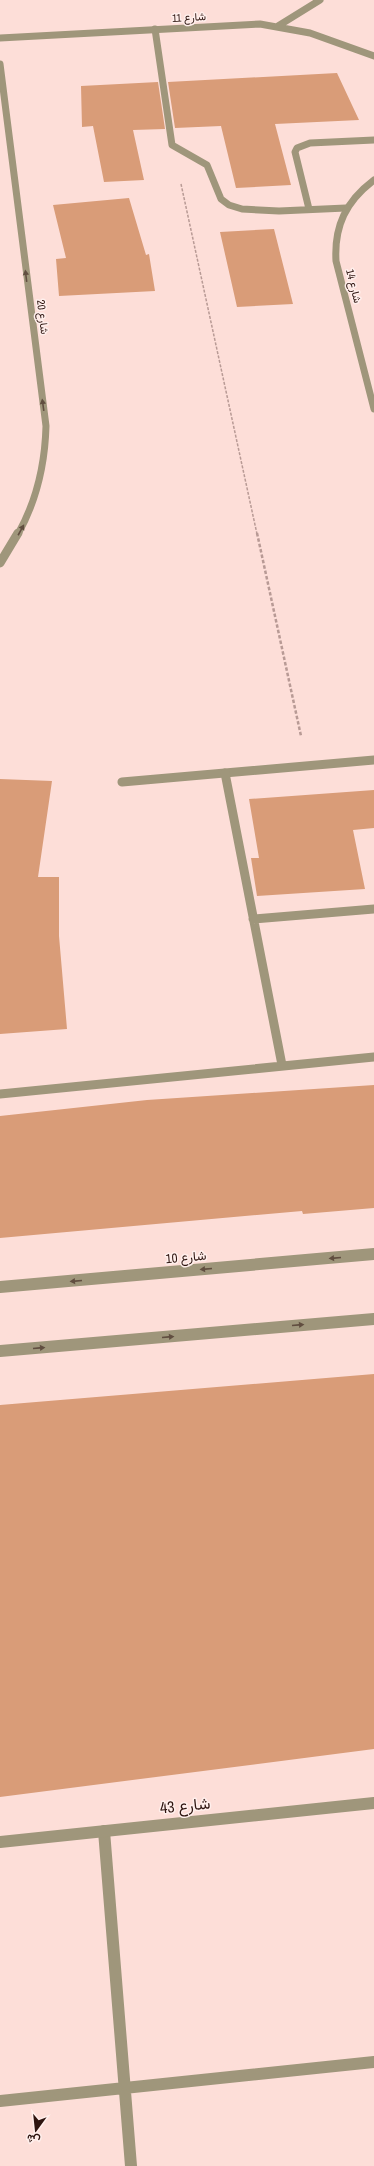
<svg xmlns="http://www.w3.org/2000/svg" width="374" height="2166" font-family="'Archivo Narrow',Vazirmatn,sans-serif">
  <rect width="100%" height="100%" fill="#fdded8"/>
  <!-- building -->
  <path fill="#d99c78" d="M337 73 359 120 275 124 291 185 236 188 221 126 175 128 168 82Z
    M158 82 165 129 133 130 144 180 104 182 93 126 82 127 81 86Z
    M129 198 146 255 149 254 155 291 59 296 56 259 66 258 53 205Z
    M274 229 293 304 237 307 220 232Z
    M0 779 52 781 38 877H59V936L67 1029 0 1034Z
    M374 790V828L353 830 365 889 257 896 251 858H259L249 799Z
    M374 1085V1208L303 1214 302 1211 0 1238V1116L147 1100Z
    M374 1374V1749L0 1797V1405Z"/>
  <g fill="none" stroke-linecap="round" stroke-linejoin="round">
    <!-- path-far1 -->
    <path stroke="#b89a95" stroke-width="1.5" stroke-dasharray="3 1.5" stroke-linecap="butt" d="M181 184 257 534"/>
    <!-- path -->
    <path stroke="#b89a95" stroke-width="2.5" stroke-dasharray="3.5 2" stroke-linecap="butt" d="M257 533 301 736"/>
    <!-- lane-far2 -->
    <path stroke="#9f967b" stroke-width="7" d="M155 29 172 145 207 165 221 199 229 205 242 209 279 211 346 208
      M309 209 295 152 297 148 310 143 374 140"/>
    <!-- lane-far1 -->
    <path stroke="#9f967b" stroke-width="9" d="M122 782 374 760"/>
    <!-- lane -->
    <path stroke="#9f967b" stroke-width="12" d="M104 1831 131 2166
      M0 2101 374 2062"/>
    <!-- street-far2 -->
    <path stroke="#9f967b" stroke-width="7" d="M278 26 320 0
      M0 38 260 24 310 33 374 56
      M0 64 46 426C45 464 37 500 18 534
      M374 180C346 201 334 226 336 261L374 409"/>
    <!-- street-far1 -->
    <path stroke="#9f967b" stroke-width="9" d="M0 563 18 533
      M225 773 282 1065
      M253 919 374 909
      M0 1094 374 1057"/>
    <!-- street -->
    <path stroke="#9f967b" stroke-width="12" d="M0 1287 374 1254
      M0 1351 374 1319
      M0 1842 374 1803"/>
  </g>
  <!-- one-way arrows -->
  <defs><path id="oneway-solid" d="M-6-.8H1V-3.2L6.5 0L1 3.2V.8H-6Z"/></defs>
  <g fill="#614e40">
    <use href="#oneway-solid" transform="translate(26 276) rotate(-97)"/>
    <use href="#oneway-solid" transform="translate(43 405) rotate(-98)"/>
    <use href="#oneway-solid" transform="translate(21 530) rotate(-61)"/>
    <use href="#oneway-solid" transform="translate(335 1258) rotate(175)"/>
    <use href="#oneway-solid" transform="translate(206 1269) rotate(175)"/>
    <use href="#oneway-solid" transform="translate(76 1281) rotate(175)"/>
    <use href="#oneway-solid" transform="translate(298 1325) rotate(-5)"/>
    <use href="#oneway-solid" transform="translate(168 1337) rotate(-5)"/>
    <use href="#oneway-solid" transform="translate(39 1348) rotate(-5)"/>
  </g>
  <g text-anchor="middle" dominant-baseline="central" stroke-width="3" stroke-linejoin="round" paint-order="stroke">
    <!-- far-street labels -->
    <g font-size="11" fill="#2e140f" stroke="#ffefec">
      <text transform="translate(189 17) rotate(-3)">شارع 11</text>
      <text transform="translate(354 286) rotate(76)">شارع 14</text>
      <text transform="translate(43 317) rotate(83)">شارع 20</text>
    </g>
    <!-- street labels -->
    <g font-size="13" fill="#2e140f" stroke="#ffefec">
      <text transform="translate(186 1257) rotate(-5)">شارع 10</text>
    </g>
    <!-- near-street labels -->
    <g font-size="16" fill="#2e140f" stroke="#ffefec">
      <text transform="translate(185 1805) rotate(-6)">شارع 43</text>
    </g>
  </g>
  <!-- north arrow -->
  <g transform="translate(36 2130) rotate(195)" stroke="#ffefec" stroke-width="3" paint-order="stroke">
  <path d="M0-3L7 15L0 10L-7 15Z" fill="#2e140f"/>
  <text y="-6" font-size="11" font-weight="bold" text-anchor="middle" fill="#2e140f">ش</text>
  </g>
</svg>
